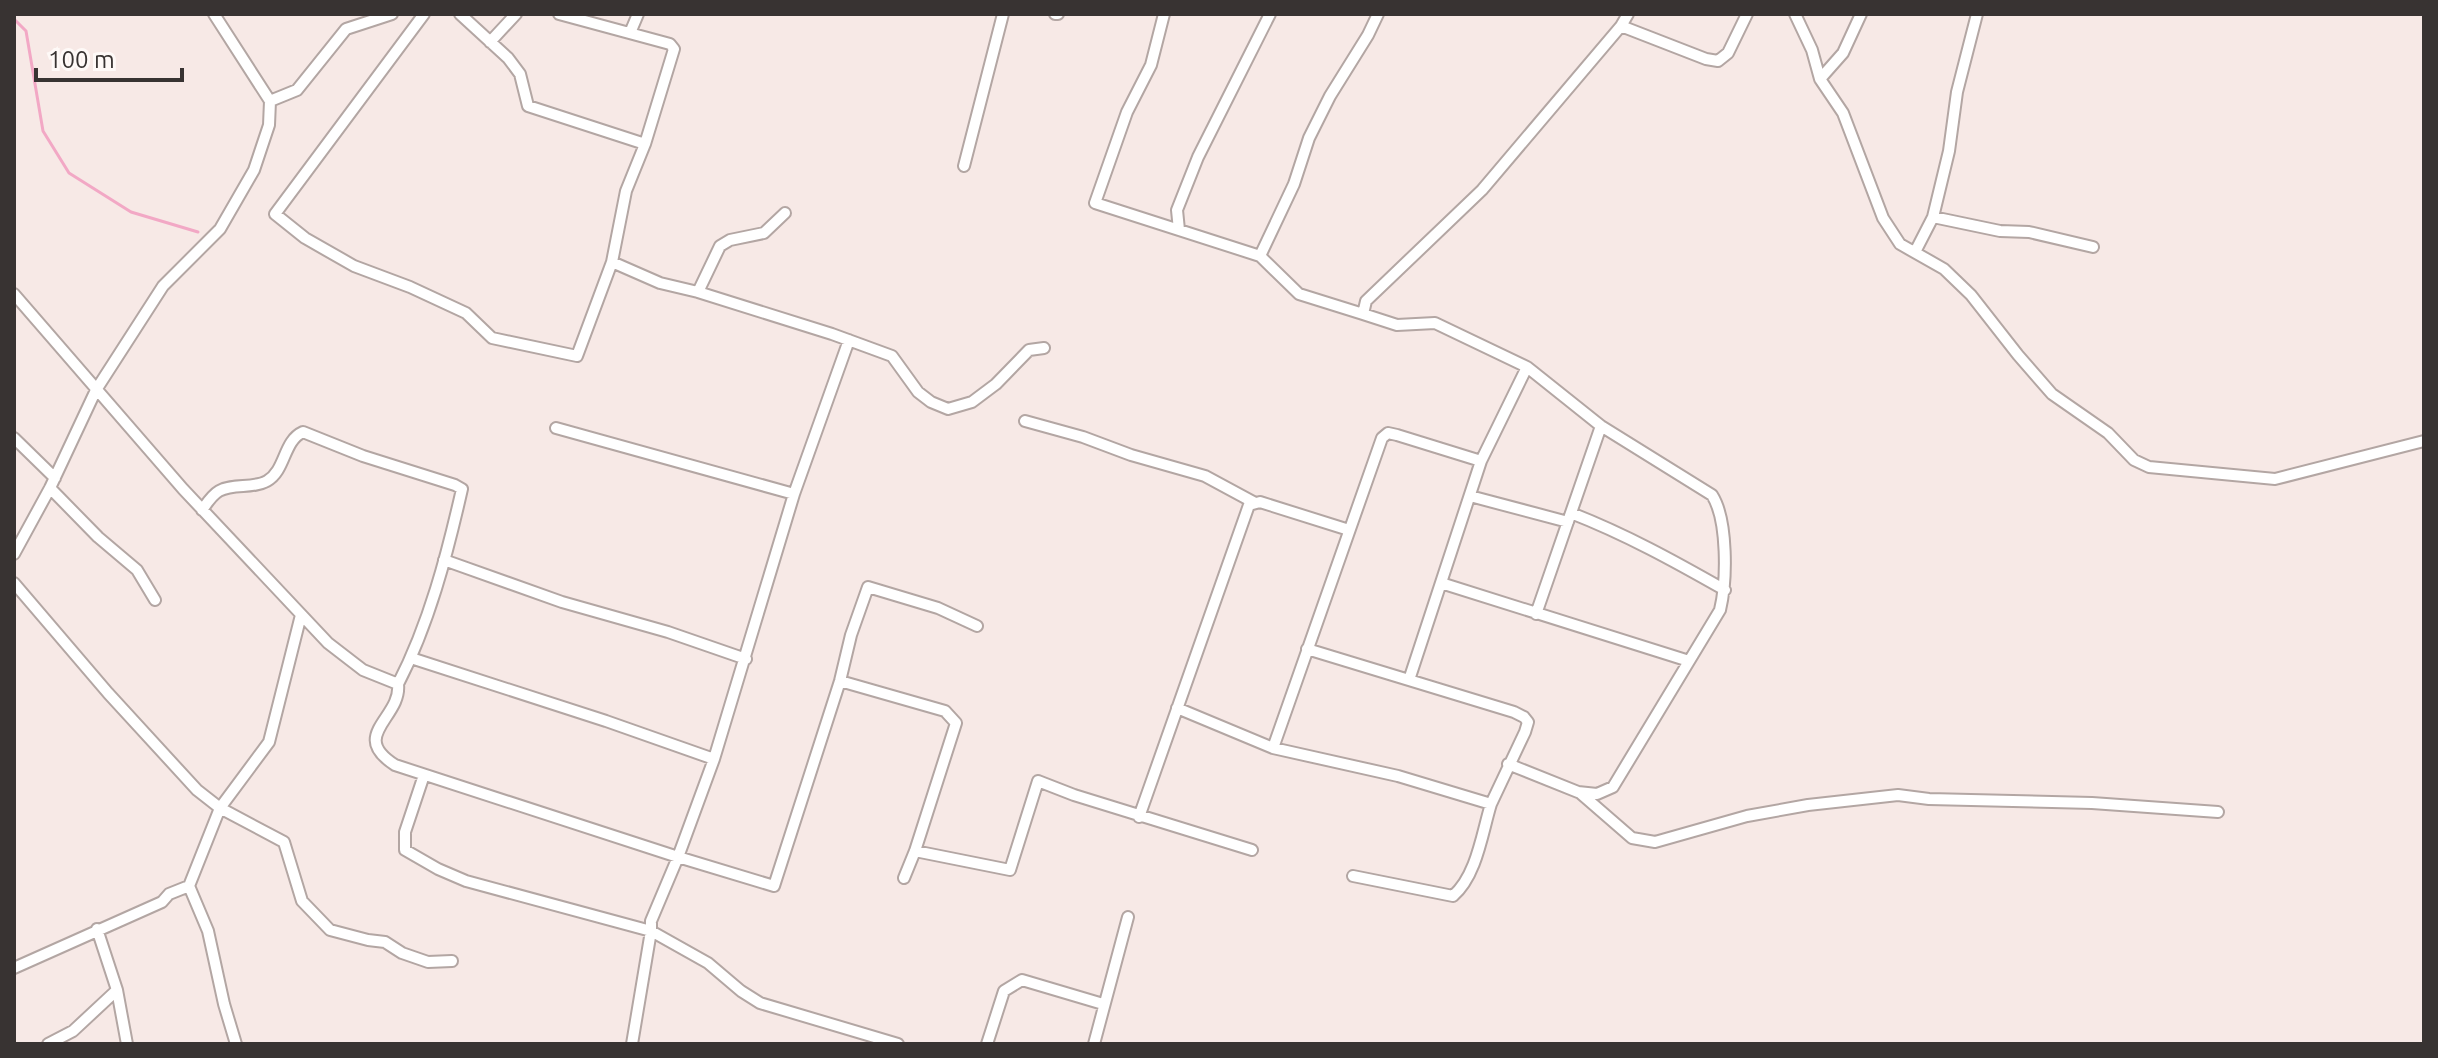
<svg xmlns="http://www.w3.org/2000/svg" width="2438" height="1058" font-family="Ubuntu,sans-serif">
  <rect width="100%" height="100%" fill="#f7e9e6"/>
  <g fill="none" stroke-linecap="round" stroke-linejoin="round">
    <!-- stream -->
    <path stroke="#f2a8c5" stroke-width="3" d="M14 19 26 31 43 131 69 173 131 212 198 232"/>
    <!-- street casing -->
    <g stroke="#b3a6a3" stroke-width="14">
      <path id="street" d="M424 14 275 214 305 238 354 266 410 287 466 313 492 338 577 356 612 262 626 191 645 144 674 49 670 44 559 14
        M460 14 508 58 520 74 528 106 645 144
        M1055 14H1058
        M1164 14 1151 65 1127 112 1095 203 1260 256 1299 294 1363 314
        M1795 14 1812 50 1820 79 1843 113 1883 218 1900 244 1944 269 1971 295 2018 355 2052 394 2108 433 2134 460 2149 467 2275 479 2424 441
        M1621 26 1706 59 1718 61 1728 53 1747 14
        M630 33 638 14
        M490 42 516 14
        M1820 79 1843 53 1861 14
        M270 101 297 90 346 29 392 14
        M964 166 1003 14
        M1933 217 2000 231 2029 232 2093 247
        M1179 230 1177 210 1198 157 1270 14
        M1915 252 1933 217 1949 151 1957 92 1977 14
        M1260 256 1294 184 1309 138 1330 96 1368 35 1378 14
        M612 262 660 283 698 292 832 334 892 356 918 392 931 402 948 409 972 402 996 384 1029 350 1044 348
        M698 292 720 246 730 240 764 233 785 213
        M14 294 183 489 328 643 363 670 398 684C402 718 348 735 395 765L678 857 774 886 840 681 851 635 868 587 938 608 977 626
        M849 340 794 494 714 759 678 857 651 921V931L708 963 741 991 760 1003 898 1044
        M1025 421 1083 437 1131 455 1205 476 1255 503
        M556 428 794 494
        M14 438 55 478
        M50 488 98 537 137 570 155 600
        M1470 496 1568 522
        M202 510C207 503 212 495 219 491 233 483 253 489 267 481 286 470 283 441 303 432L363 456 455 485 462 489C447 555 429 624 398 684
        M1571 513C1625 534 1674 561 1725 590
        M14 554 50 488 96 390 163 286 220 229 254 170 269 125 270 101 214 14
        M444 560 562 602 668 632 746 659
        M14 583 108 693 197 790 220 808 284 842 302 901 330 930 368 940 385 942 402 953 428 962 452 961
        M1441 583 1689 661
        M1536 614 1601 426
        M411 658 606 721 714 759
        M1409 680 1481 461 1527 367
        M840 681 945 711 956 723 915 851 904 878
        M1177 708 1273 748 1398 776 1491 804 1525 732 1528 722 1524 717 1514 712 1307 649
        M1273 748 1382 438 1388 433 1397 435 1481 461
        M1508 764 1578 792 1597 794 1613 787 1720 610C1727 581 1728 520 1712 495L1601 426 1527 367 1435 323 1397 325 1363 314 1366 301 1482 190 1621 26 1628 14
        M424 775 405 832V850L438 869 466 881 651 931 632 1044
        M1579 792 1632 838 1655 842 1747 816 1808 805 1898 795 1929 799 2092 803 2218 812
        M1139 817 1249 505 1260 502 1349 530
        M915 851 1010 870 1038 781 1074 795 1252 850
        M1353 876 1453 896C1477 875 1482 833 1491 804
        M97 929 117 990 127 1044
        M14 968 162 902 169 894 189 886
        M48 1044 73 1031 117 990
        M236 1044 224 1004 208 931 189 886 220 808 269 742 301 615
        M987 1044 1004 991 1022 980 1103 1004
        M1094 1044 1128 917"/>
    </g>
    <!-- street -->
    <use href="#street" stroke="#fff" stroke-width="10"/>
  </g>
  <!-- border -->
  <rect width="2438" height="1058" fill="none" stroke="#383332" stroke-width="32"/>
  <!-- scale -->
  <path d="M36 68v12h146v-12" fill="none" stroke="#383332" stroke-width="4"/>
  <text x="48" y="68" font-size="24" fill="#383332" stroke="#fef9f7" stroke-width="6" paint-order="stroke">100 m</text>
</svg>
